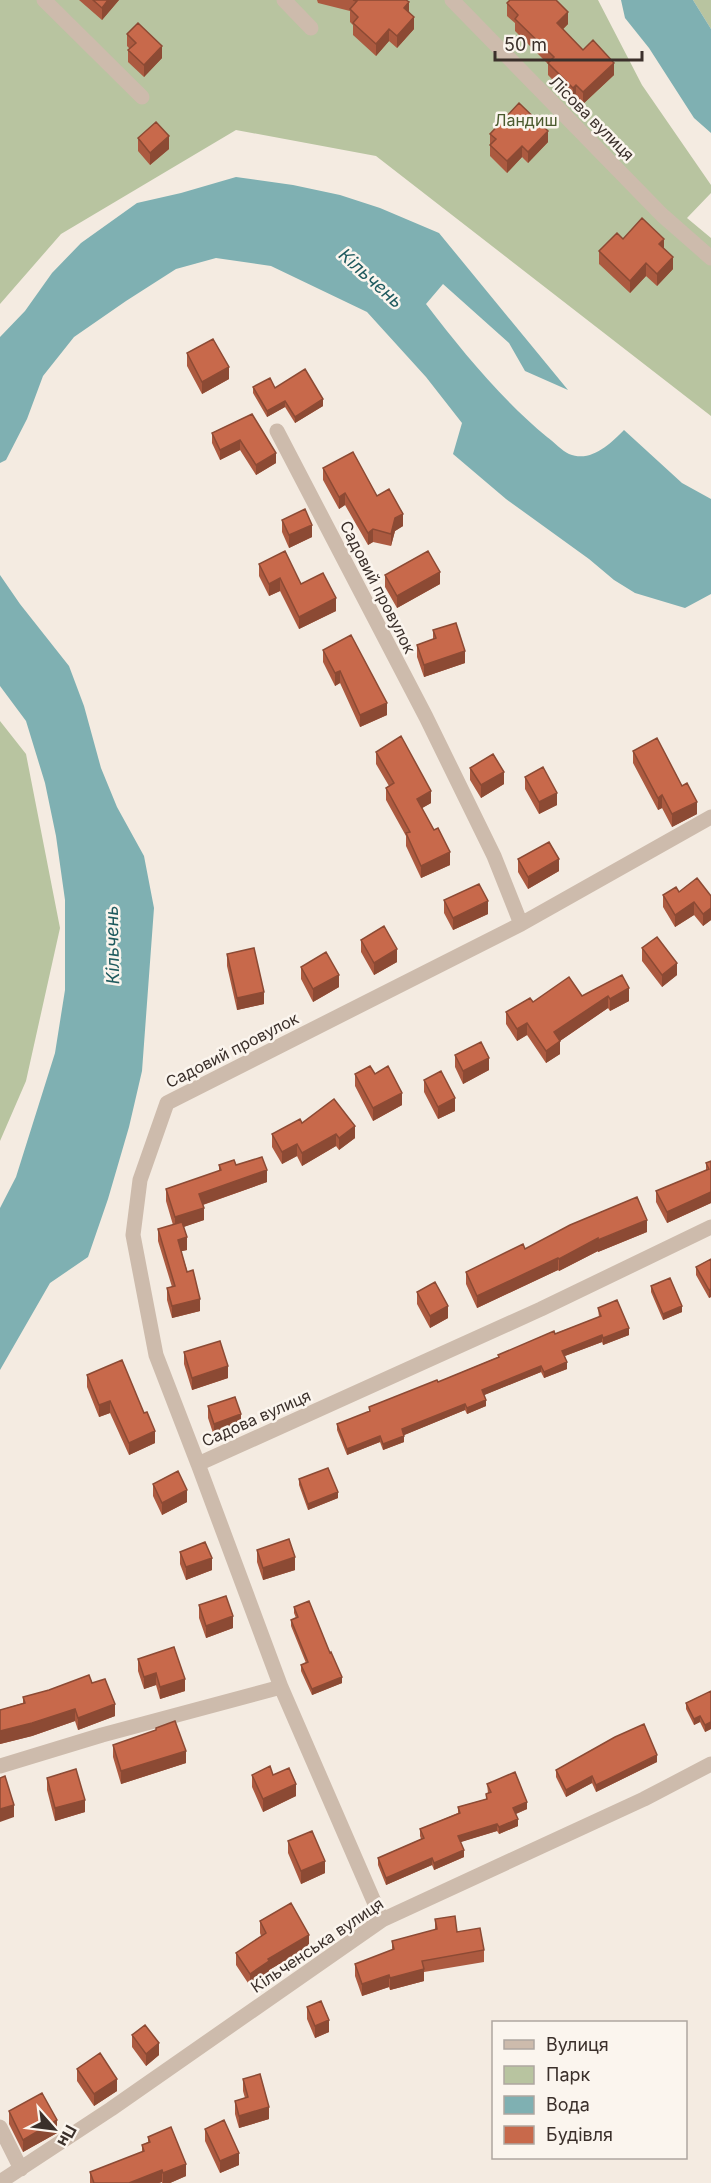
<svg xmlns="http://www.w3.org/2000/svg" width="711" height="2183" font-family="Inter,sans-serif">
  <rect width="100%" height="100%" fill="#f4ebe1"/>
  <!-- green -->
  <path fill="#b8c4a0" d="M0 0H598L642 85 711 185V193L687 218 711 238V416L376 156 236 130 61 234 0 304Z
    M693 0H711V29Z
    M0 721 26 754 60 928 26 1081 0 1141Z"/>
  <!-- water -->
  <path fill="#7fb0b2" d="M621 0H693L711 29V133L694 118 649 48 625 18Z
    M236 177 293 185 340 195 380 208 439 233 568 390 525 371 509 343 443 284 426 304C462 351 501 399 547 437 554 442 562 451 569 454 591 463 610 444 624 430L682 483 711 499V594L685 608 635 593 614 580 589 559 506 499 453 454 462 423 426 377 367 312 271 266 216 258 176 269 126 301 74 337 43 376 27 419 6 460 0 463V337L25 311 52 273 81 243 137 203 181 193Z
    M0 575 20 604 69 666 84 706 101 768 117 807 144 856 154 908 142 1071 129 1127 108 1199 88 1257 50 1283 0 1370V1208L16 1177 55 1053 65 990V900L56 836 45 783 26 721 0 686Z"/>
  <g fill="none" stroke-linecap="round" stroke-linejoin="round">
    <!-- minor -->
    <path stroke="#cdbbac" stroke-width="15" d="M44 0 142 97
      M284 0 311 28
      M452 0 662 215 711 258
      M277 431 426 717 494 856 521 924
      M198 1464 156 1355 133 1235 140 1180 167 1103 521 924 711 817
      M281 1687 382 1920
      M0 1766 102 1735 281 1687 198 1464 541 1309 711 1227
      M0 2127 21 2169
      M0 2182 111 2109 382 1920 644 1799 711 1764"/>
  </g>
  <!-- wall -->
  <path fill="#ac5a40" d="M79 0H119L102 20Z
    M317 0H406L414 29 397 48 389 41 376 56 353 35V25L350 22V11L318 3Z
    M507 3 568 24 563 29 583 50 614 75 583 104 576 97 573 101 548 75V64L515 31V23L507 16Z
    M127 34 162 58 144 77 128 62V50L130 49 127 46Z
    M490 134 548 142 528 163 522 157 507 173 490 156Z
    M138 138 169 149 150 165 138 151Z
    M623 239 664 249 673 269 657 286 646 276 630 293 599 264V251Z
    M187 353 229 379 202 394 187 366Z
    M253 387 275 388 323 406 295 423 285 407 267 417 253 393Z
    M252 414 276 463 256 475 240 450 220 460 212 443V433Z
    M323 468 377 496 403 526 395 531 391 546 373 542 368 545 345 505 339 509 323 480Z
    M282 520 312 537 289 548 282 532Z
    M259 564 301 584 336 611 299 629 280 591 269 596 259 576Z
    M385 575 440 584 397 608 385 587Z
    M433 630 465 663 424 677 417 657V645L433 639Z
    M323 650 387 715 360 727 340 683 335 686 323 662Z
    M633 751 697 814 672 827 662 808 658 810 633 763Z
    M376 752 431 803 422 808 450 865 421 878 406 846V836L386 800V788L389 786 376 764Z
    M470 768 504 784 481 798 470 780Z
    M525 777 557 805 539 814 525 789Z
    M518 859 559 871 528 889 518 872Z
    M679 892 711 896V920L703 926 694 915 675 927 663 907V895Z
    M444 900 488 914 453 930 444 913Z
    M361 940 397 962 374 975 361 952Z
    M642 948 677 975 662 987 642 961Z
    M227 954 264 1004 237 1010 227 966Z
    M301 967 339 987 313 1002 301 979Z
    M622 975 629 1001 610 1011 608 1008 560 1041V1054L546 1063 527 1035 517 1041 506 1024V1012L533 1002 582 996Z
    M455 1055 489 1070 463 1084 455 1067Z
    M355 1074H375L402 1105 373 1121 355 1086Z
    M424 1080 455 1111 438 1119 424 1092Z
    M302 1123 355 1138 339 1150 336 1146 302 1166 297 1156 282 1164 272 1147V1134Z
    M711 1161V1203L667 1223 656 1202V1191L706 1170V1163Z
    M219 1165H236L267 1182 203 1205 204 1220 183 1227 187 1250 181 1251 200 1311 172 1318 167 1300V1288L172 1287 158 1241V1229L173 1225 166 1201V1189L219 1171Z
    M647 1232 598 1252V1251L559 1271 558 1270 477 1308 466 1284V1272L525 1249Z
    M711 1259V1297L709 1298 696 1275V1267Z
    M651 1286 682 1312 663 1320 651 1292Z
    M417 1292 448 1318 430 1328 417 1304Z
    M598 1308 629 1335 603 1345 602 1342 565 1356 567 1369 544 1378 541 1372 484 1395 486 1406 467 1414 465 1410 404 1435V1442L383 1450 380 1442 347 1455 337 1430V1424L369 1412V1407L438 1382 498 1357V1355L599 1317Z
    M184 1352 228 1378 192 1390 184 1364Z
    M87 1375 155 1443 129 1455 110 1413 99 1417 87 1387Z
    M208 1406 241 1426 214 1436 208 1418Z
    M299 1479 338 1498 308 1510 299 1485Z
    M153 1484 187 1502 162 1515 153 1496Z
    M257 1550 295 1570 263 1580 257 1562Z
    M180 1552 212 1570 186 1580 180 1564Z
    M199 1605 233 1628 206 1638 199 1618Z
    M294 1607 342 1683 312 1695 301 1671V1665L306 1663 291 1626V1620L296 1618 294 1613Z
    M138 1659 185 1691 160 1699 156 1685 144 1689 138 1671Z
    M92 1683 115 1716 78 1730 75 1721 32 1736 0 1744V1710L23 1703V1697Z
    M711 1691V1729L705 1732 700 1722 694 1725 686 1709V1703Z
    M156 1728 186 1763 121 1784 113 1757V1745L156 1731Z
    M657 1762 596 1792 592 1783 566 1797 556 1777V1770Z
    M252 1775H273L296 1796 263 1812 252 1787Z
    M47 1778 85 1812 55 1821 47 1790Z
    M487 1784 527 1809 516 1814 518 1826 499 1834 497 1831 460 1842 464 1857 434 1870 432 1865 386 1885 378 1865V1858L421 1839 420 1836V1829L458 1813V1807L486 1799V1794L488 1793Z
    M288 1841 325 1873 301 1884 288 1853Z
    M435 1919 457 1932 484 1950V1962L424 1972V1981L390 1990 389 1987 362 1996 355 1976V1964L392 1950V1941L435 1930Z
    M260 1921 309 1947 269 1970V1973L250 1986 236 1965V1953L261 1936 260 1933Z
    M307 2007 329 2032 315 2038 307 2019Z
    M132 2035 159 2055 146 2066 132 2047Z
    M77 2069 117 2091 94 2106 77 2081Z
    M243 2079 269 2119 239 2128 235 2114V2101L245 2098 243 2091Z
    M9 2111 57 2133 23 2152 9 2124Z
    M205 2129 239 2165 220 2173 205 2141Z
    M148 2137 186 2176 170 2183H162V2182L159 2183H90V2172L142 2152V2145L148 2142Z"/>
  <!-- shaded-wall -->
  <path fill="#8c4a34" d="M108 0H119L102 20V8Z
    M409 2V15L404 8Z
    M568 12V24L557 35V23Z
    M414 17V29L397 48V36Z
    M389 29V41L376 56V44Z
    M162 46V58L144 77V65Z
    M614 63V75L583 104V92Z
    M576 85V97L573 101V88Z
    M548 131V142L528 163V152Z
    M169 136V149L150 165V153Z
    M522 146V157L507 173V161Z
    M664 239V251L659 244Z
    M673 257V269L657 286V274Z
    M646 263V276L630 293V281Z
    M229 367V379L202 394V382Z
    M323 399V406L295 423V417Z
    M285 401V407L267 417V411Z
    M240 440V450L220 460V450Z
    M276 453V463L256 475V465Z
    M345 493V505L339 509V497Z
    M403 514V526L395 531 391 546V534L395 518Z
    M312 525V537L289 548V535Z
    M373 529V542L368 545V533Z
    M440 572V584L397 608V596Z
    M280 578V591L269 596V584Z
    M336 598V611L299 629V617Z
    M465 651V663L424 677V665Z
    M340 671V683L335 686V673Z
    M387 703V715L360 727V715Z
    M504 772V784L481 798V785Z
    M431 791V803L417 811V799Z
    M557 793V805L539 814V802Z
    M662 795V808L658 810V798Z
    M697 802V814L672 827V814Z
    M450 852V865L421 878V866Z
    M559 859V871L528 889V877Z
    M488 901V914L453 930V918Z
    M694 902V915L675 927V915Z
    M711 908V920L703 926V914Z
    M397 949V962L374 975V963Z
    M677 963V975L662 987V975Z
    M339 975V987L313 1002V989Z
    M629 988V1001L610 1011V999Z
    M264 992V1004L237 1010V998Z
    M608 996V1008L554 1045V1032Z
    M527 1023V1035L517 1041V1029Z
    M560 1041V1054L546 1063V1051Z
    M489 1058V1070L463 1084V1071Z
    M402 1093V1105L373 1121V1108Z
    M455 1098V1111L438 1119V1107Z
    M355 1126V1138L339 1150V1138Z
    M336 1134V1146L302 1166V1153Z
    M297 1144V1156L282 1164V1152Z
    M267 1170V1182L199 1206V1194Z
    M711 1192V1203L667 1223V1212Z
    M204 1208V1220L175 1230V1217Z
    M647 1220V1232L598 1252V1240Z
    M187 1237V1250L178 1252V1240Z
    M598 1238V1251L559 1271V1259Z
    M558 1258V1270L477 1308V1296Z
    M711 1289V1297L709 1298V1290Z
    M200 1299V1311L172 1318V1306Z
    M448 1306V1318L430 1328V1316Z
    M682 1306V1312L663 1320V1314Z
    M629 1328V1335L603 1345V1338Z
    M602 1335V1342L562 1357V1351Z
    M567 1362V1369L544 1378V1372Z
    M228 1366V1378L192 1390V1378Z
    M541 1366V1372L482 1396V1390Z
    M486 1400V1406L467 1414V1408Z
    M110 1401V1413L99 1417V1405Z
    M465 1404V1410L402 1436V1429Z
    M241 1414V1426L214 1436V1424Z
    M155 1431V1443L129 1455V1443Z
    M380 1436V1442L347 1455V1449Z
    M404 1436V1442L383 1450V1444Z
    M187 1490V1502L162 1515V1503Z
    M338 1492V1498L308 1510V1504Z
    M295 1557V1570L263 1580V1568Z
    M212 1558V1570L186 1580V1567Z
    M233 1616V1628L206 1638V1626Z
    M156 1673V1685L144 1689V1677Z
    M342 1677V1683L312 1695V1689Z
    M185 1679V1691L160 1699V1687Z
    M115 1704V1716L78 1730V1718Z
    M75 1709V1721L32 1736 0 1744V1731Z
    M700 1716V1722L694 1725V1719Z
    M711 1722V1729L705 1732V1725Z
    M186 1751V1763L121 1784V1771Z
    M657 1755V1762L596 1792V1785Z
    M592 1776V1783L566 1797V1790Z
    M296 1784V1796L263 1812V1799Z
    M85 1800V1812L55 1821V1808Z
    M527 1802V1809L513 1815V1808Z
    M14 1805V1817L0 1822V1809Z
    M518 1819V1826L499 1834V1827Z
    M497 1824V1831L458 1843V1836Z
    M464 1850V1857L434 1870V1863Z
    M432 1858V1865L386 1885V1878Z
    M325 1861V1873L301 1884V1871Z
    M309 1935V1947L269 1970V1973L250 1986V1974L268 1959Z
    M424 1969V1981L390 1990V1978Z
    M389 1975V1987L362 1996V1984Z
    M329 2020V2032L315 2038V2026Z
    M159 2043V2055L146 2066V2054Z
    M117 2079V2091L94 2106V2094Z
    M269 2107V2119L239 2128V2116Z
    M57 2120V2133L23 2152V2140Z
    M239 2153V2165L220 2173V2161Z
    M186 2164V2176L170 2183H163V2173Z
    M162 2170V2182L159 2183H129Z"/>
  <!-- building -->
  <path fill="#c8694b" stroke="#8c4a34" stroke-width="1.5" d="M93 0H108L102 8Z
    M353 0H406L409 2 404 8 414 17 397 36 389 29 376 44 353 23 358 17 350 9 357 1Z
    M510 0H556L568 12 557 23 583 50 593 40 614 63 583 92 576 85 573 88 548 63 554 57 515 19 518 15 507 3Z
    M138 23 162 46 144 65 128 50 136 43 127 34Z
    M519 103 548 131 528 152 522 146 507 161 490 145 496 139 490 134Z
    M156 122 169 136 150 153 138 138Z
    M642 218 664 239 659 244 673 257 657 274 646 263 630 281 599 251 617 233 623 239Z
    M213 339 229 367 202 382 187 353Z
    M305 369 323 399 295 417 285 401 267 411 253 387 270 378 275 388Z
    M252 414 276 453 256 465 240 440 220 450 212 433Z
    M353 452 377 496 389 489 403 514 395 518 391 534 373 529 368 533 345 493 339 497 323 468Z
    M305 509 312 525 289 535 282 520Z
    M285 551 301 584 323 573 336 598 299 617 280 578 269 584 259 564Z
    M428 551 440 572 397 596 385 575Z
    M456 623 465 651 424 665 417 645 436 638 433 630Z
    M351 635 387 703 360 715 340 671 335 673 323 650Z
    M401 736 431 791 417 799 434 830 438 828 450 852 421 866 406 833 410 832 386 788 394 783 376 752Z
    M657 738 682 786 687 783 697 802 672 814 662 795 658 798 633 751Z
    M493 754 504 772 481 785 470 768Z
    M543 767 557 793 539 802 525 777Z
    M549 842 559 859 528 877 518 859Z
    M697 878 711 896V908L703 914 694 902 675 915 663 895 676 887 679 892Z
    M479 884 488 901 453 918 444 900Z
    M384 926 397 949 374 963 361 940Z
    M657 937 677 963 662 975 642 948Z
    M254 948 264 992 237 998 227 954Z
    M326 952 339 975 313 989 301 967Z
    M622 975 629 988 610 999 608 996 554 1032 560 1041 546 1051 527 1023 517 1029 506 1012 530 998 533 1002 569 977 582 996Z
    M481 1042 489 1058 463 1071 455 1055Z
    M370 1066 375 1074 388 1066 402 1093 373 1108 355 1074Z
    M441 1071 455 1098 438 1107 424 1080Z
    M334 1099 355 1126 339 1138 336 1134 302 1153 297 1144 282 1152 272 1134 300 1119 302 1123Z
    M262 1157 267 1170 199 1194 204 1208 175 1217 166 1189 221 1170 219 1165 234 1160 236 1165Z
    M711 1161V1192L667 1212 656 1191 709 1169 706 1163Z
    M637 1197 647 1220 598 1240V1238L559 1259 558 1258 477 1296 466 1272 523 1244 525 1249 570 1225Z
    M182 1222 187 1237 178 1240 187 1272 193 1270 200 1299 172 1306 167 1288 175 1286 158 1229Z
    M711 1259V1289L709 1290 696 1267Z
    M670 1278 682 1306 663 1314 651 1286Z
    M435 1282 448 1306 430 1316 417 1292Z
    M617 1300 629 1328 603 1338 602 1335 562 1351 567 1362 544 1372 541 1366 482 1390 486 1400 467 1408 465 1404 402 1429 404 1436 383 1444 380 1436 347 1449 337 1424 370 1411 369 1407 437 1380 438 1382 499 1357 498 1355 554 1331 555 1334 601 1316 598 1308Z
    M220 1341 228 1366 192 1378 184 1352Z
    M122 1360 144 1413 147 1412 155 1431 129 1443 110 1401 99 1405 87 1375Z
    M235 1397 241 1414 214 1424 208 1406Z
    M328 1468 338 1492 308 1504 299 1479Z
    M178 1471 187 1490 162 1503 153 1484Z
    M289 1539 295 1557 263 1568 257 1550Z
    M205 1542 212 1558 186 1567 180 1552Z
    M226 1596 233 1616 206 1626 199 1605Z
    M309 1601 330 1653 331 1652 342 1677 312 1689 301 1665 308 1662 291 1620 298 1617 294 1607Z
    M174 1647 185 1679 160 1687 156 1673 144 1677 138 1659Z
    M89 1675 92 1683 105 1679 115 1704 78 1718 75 1709 32 1723 0 1731V1710L25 1703 23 1697 49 1690Z
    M711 1691V1722L705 1725 700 1716 694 1719 686 1703Z
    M175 1721 186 1751 121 1771 113 1745 156 1730V1728Z
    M644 1724 657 1755 596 1785 592 1776 566 1790 556 1770 615 1737Z
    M270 1766 273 1775 289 1768 296 1784 263 1799 252 1775Z
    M76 1769 85 1800 55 1808 47 1778Z
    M515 1772 527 1802 513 1808 518 1819 499 1827 497 1824 458 1836 464 1850 434 1863 432 1858 386 1878 378 1858 424 1838 420 1829 460 1813 458 1807 487 1799 486 1794 491 1792 487 1784Z
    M5 1776 14 1805 0 1809V1778Z
    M312 1831 325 1861 301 1871 288 1841Z
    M291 1903 309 1935 268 1959 269 1961 250 1974 236 1953 266 1933 260 1921Z
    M455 1916 457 1932 480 1928 484 1950 422 1961 424 1969 390 1978 389 1975 362 1984 355 1964 394 1949 392 1941 437 1929 435 1919Z
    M321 2001 329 2020 315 2026 307 2007Z
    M145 2025 159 2043 146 2054 132 2035Z
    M100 2053 117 2079 94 2094 77 2069Z
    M260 2074 269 2107 239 2116 235 2101 248 2097 243 2079Z
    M42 2093 57 2120 23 2140 9 2111Z
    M224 2120 239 2153 220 2161 205 2129Z
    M171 2127 186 2164 163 2173 162 2170 129 2183H94L90 2172 144 2151 142 2145 150 2142 148 2137Z"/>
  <g text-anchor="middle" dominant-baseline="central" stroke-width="5" stroke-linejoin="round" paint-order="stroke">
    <!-- street labels -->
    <g font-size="16" fill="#3b302b" stroke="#fbf5ee">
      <text transform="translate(592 118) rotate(45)">Лісова вулиця</text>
      <text transform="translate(378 587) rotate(63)">Садовий провулок</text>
      <text transform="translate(232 1050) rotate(-27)">Садовий провулок</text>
      <text transform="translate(256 1418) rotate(-24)">Садова вулиця</text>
      <text transform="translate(317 1945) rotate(-34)">Кільченська вулиця</text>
    </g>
    <!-- park labels -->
    <g font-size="16" fill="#4a5a2e" stroke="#fbf5ee">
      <text x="526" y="120">Ландиш</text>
    </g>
    <!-- water labels -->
    <g font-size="18" font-style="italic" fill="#1f5a5e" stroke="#fbf5ee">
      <text transform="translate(371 278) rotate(42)">Кільчень</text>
      <text transform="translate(112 945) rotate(-91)">Кільчень</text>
    </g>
  </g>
  <!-- legend -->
  <rect x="492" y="2021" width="195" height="138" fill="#fbf5ee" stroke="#aea6a0" stroke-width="1.5"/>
  <rect x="504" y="2040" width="30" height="9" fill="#cdbbac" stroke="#aea6a0" stroke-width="1.5"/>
  <text x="546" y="2051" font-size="18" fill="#3b302b">Вулиця</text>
  <rect x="504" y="2066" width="30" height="18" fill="#b8c4a0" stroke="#aea6a0" stroke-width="1.5"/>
  <text x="546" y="2081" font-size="18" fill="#3b302b">Парк</text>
  <rect x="504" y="2096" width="30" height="18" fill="#7fb0b2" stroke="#aea6a0" stroke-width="1.5"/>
  <text x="546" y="2111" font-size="18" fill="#3b302b">Вода</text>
  <rect x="504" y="2126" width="30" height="18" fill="#c8694b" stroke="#aea6a0" stroke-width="1.5"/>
  <text x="546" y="2141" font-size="18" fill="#3b302b">Будівля</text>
  <!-- north arrow -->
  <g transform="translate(54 2129) rotate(118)" stroke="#fbf5ee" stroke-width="4.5" paint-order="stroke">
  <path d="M0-4.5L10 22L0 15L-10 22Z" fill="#3b302b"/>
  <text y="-9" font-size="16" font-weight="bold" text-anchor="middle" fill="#3b302b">Пн</text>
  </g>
  <!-- scale -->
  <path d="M495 51v9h147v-9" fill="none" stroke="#3b302b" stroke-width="3"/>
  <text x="504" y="51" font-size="18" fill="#3b302b" stroke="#fbf5ee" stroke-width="4.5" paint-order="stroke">50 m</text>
</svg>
